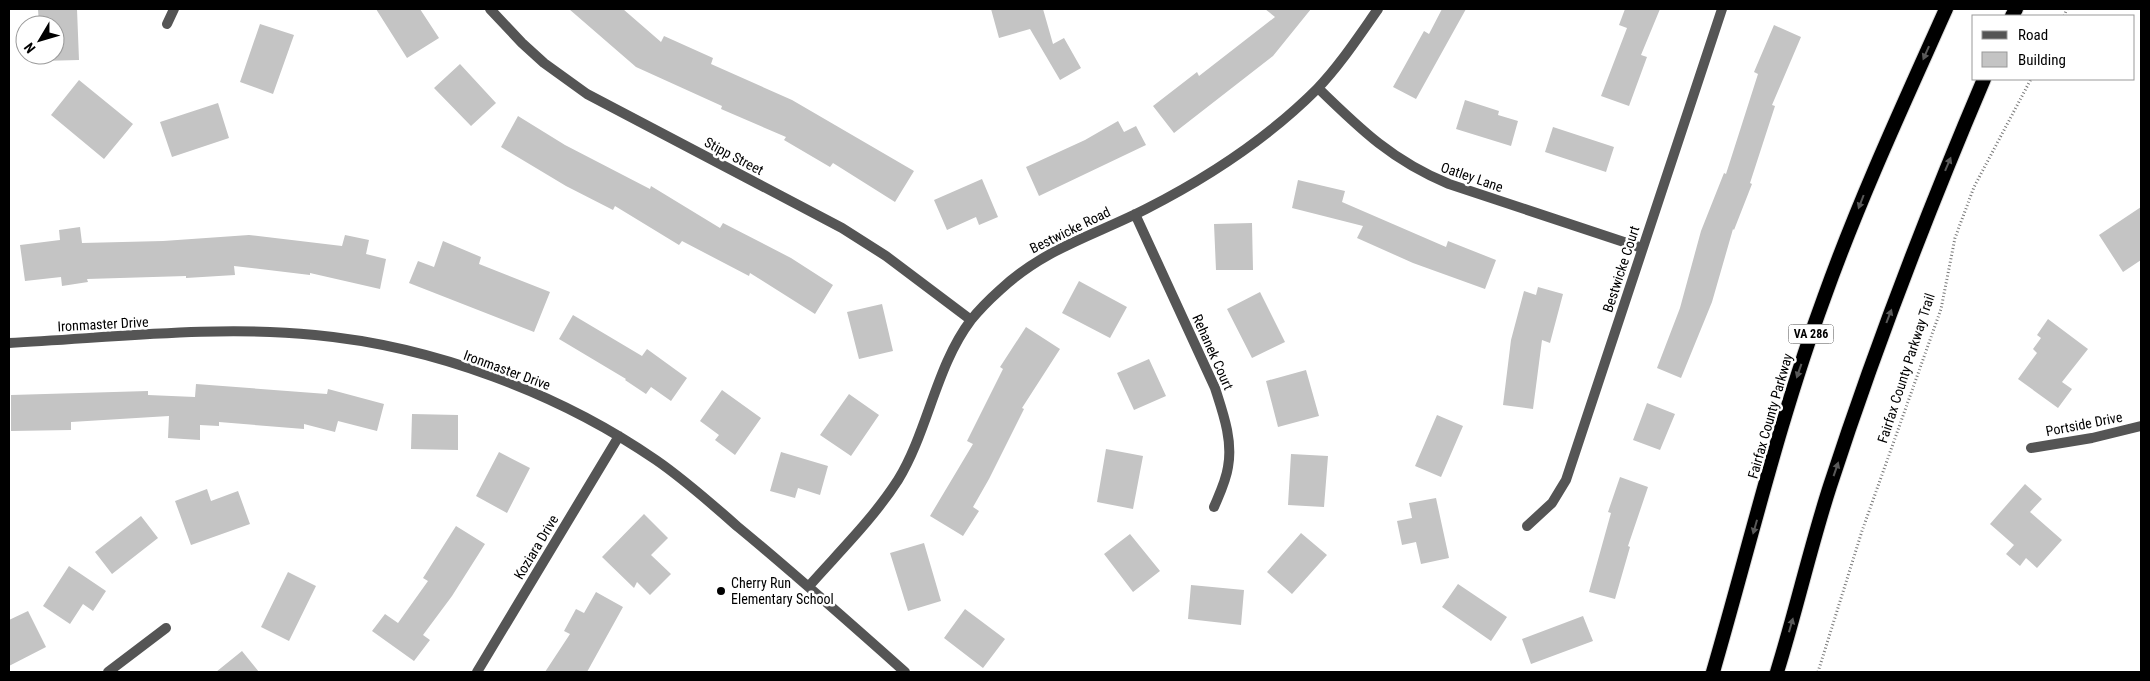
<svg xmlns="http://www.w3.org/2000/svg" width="2150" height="681" font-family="'Roboto Condensed',sans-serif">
  <rect width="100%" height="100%" fill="#fff"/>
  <!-- building -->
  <path fill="#c4c4c4" d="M38 9H77L79 60 41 61V55H55V25H39Z
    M376 9H420L439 38 407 58Z
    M569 9H623L661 42 664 36 713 58 711 64 792 100 914 171 895 202 833 163 830 167 784 140 786 137 721 109 722 106 636 67Z
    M991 9H1043L1053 44 1064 38 1081 68 1060 80 1030 29 999 38Z
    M1265 9H1311L1273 56 1174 133 1153 106 1197 72 1199 76 1275 17Z
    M1442 9H1466L1416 99 1393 87 1424 31 1429 34Z
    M1625 9H1660L1641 55 1647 57 1629 106 1601 96 1627 28 1619 25Z
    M260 24 294 35 273 94 240 82Z
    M1774 25 1801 37 1772 105 1775 106 1750 183 1752 184 1734 230 1733 229 1712 302 1681 378 1657 368 1680 308 1701 231 1724 173 1726 174 1758 74 1754 72Z
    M460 64 496 103 471 126 434 88Z
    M79 80 133 124 104 159 51 115Z
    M1465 100 1499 111 1498 115 1518 121 1511 146 1456 129Z
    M218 103 229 138 172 157 160 122Z
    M518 116 565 145 650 189 651 186 720 228 723 223 791 258 833 285 815 314 750 273 749 276 682 241 679 245 615 206 613 210 566 186 501 147Z
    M1118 121 1124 132 1136 126 1146 145 1039 196 1026 167 1085 140Z
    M1553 127 1614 147 1606 172 1545 152Z
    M982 179 998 217 979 225 976 217 947 230 934 200Z
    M1298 180 1345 191 1342 202 1446 247 1448 241 1496 260 1485 289 1413 263 1357 238 1363 226 1292 208Z
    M2141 207V260L2123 272 2099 235Z
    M1252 223 1253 270H1216L1214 224Z
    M80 227 82 243 163 241 249 235 342 246 345 235 369 240 366 254 386 259 380 289 310 273V275L234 266 235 275 186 278V276L87 279 88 282 62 286 61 277 25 281 20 245 60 240 59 230Z
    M443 241 481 257 479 264 550 292 534 332 409 283 418 261 434 267Z
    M1079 281 1127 307 1110 338 1062 313Z
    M1538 287 1563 294 1550 343 1542 340 1533 409 1503 405 1511 340 1524 291 1536 295Z
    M1260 292 1285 342 1252 358 1227 309Z
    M882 304 893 351 859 359 847 312Z
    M573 315 642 356 647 349 687 378 671 401 651 387 646 394 625 380 626 379 559 339Z
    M2048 319 2088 349 2062 382 2072 389 2058 408 2018 379 2037 353 2033 349 2041 338 2037 335Z
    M1026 327 1060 349 1022 408 1024 409 989 479 973 507 979 511 963 536 930 516 973 444 967 441 1003 369 1000 367Z
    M1149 359 1166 396 1134 410 1117 373Z
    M1306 370 1319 416 1278 427 1266 381Z
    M196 384 327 394 328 389 384 404 377 431 338 421 335 432 304 424V429L219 422V426L200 425V440L168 438 169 416 71 422V430L11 431V395L148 391V395L195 397Z
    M722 390 761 418 735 455 715 440 719 435 700 421Z
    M849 394 879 415 851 456 820 435Z
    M1647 403 1675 414 1660 450 1633 440Z
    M412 414 458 415V450L411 449Z
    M1437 415 1463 426 1441 477 1415 466Z
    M1106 449 1143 456 1133 509 1097 502Z
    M499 452 530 468 507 513 476 496Z
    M781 452 828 466 820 495 798 488 795 498 770 491Z
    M1291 454 1328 456 1324 507 1288 505Z
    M1620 477 1648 487 1628 546 1630 547 1615 599 1589 592 1611 513 1608 512Z
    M2025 484 2042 499 2030 512 2062 540 2037 568 2026 558 2020 566 2006 554 2014 545 1990 524Z
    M207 489 211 501 238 491 250 524 191 545 175 501Z
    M1436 498 1449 558 1421 564 1416 542 1402 545 1397 521 1412 518 1409 503Z
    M644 514 668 538 651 555 671 574 650 595 637 582 634 588 602 557Z
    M141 516 158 538 112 574 95 552Z
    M456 526 485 544 452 596 423 635 430 640 414 661 372 631 385 614 398 623 428 581 423 578Z
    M1301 533 1327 555 1292 594 1267 572Z
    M1130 534 1160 571 1133 592 1104 554Z
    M924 543 941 601 908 611 890 553Z
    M69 566 106 591 93 611 83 604 70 624 43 606Z
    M288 572 316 586 289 641 261 627Z
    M1458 584 1507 617 1491 641 1442 607Z
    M1191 585 1244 590 1241 625 1188 619Z
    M596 592 623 607 587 672H545L570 634 564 631 576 609 584 613Z
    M965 609 1005 639 983 668 944 638Z
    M28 611 46 647 9 666V620Z
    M1583 616 1593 641 1531 664 1522 639Z
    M242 651 259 672H216Z"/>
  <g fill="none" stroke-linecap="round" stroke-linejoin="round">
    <!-- trunk casing -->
    <g stroke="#dbdbdb" stroke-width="16">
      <path id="trunk" d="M2012 16 2016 9
        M1713 672C1749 548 1779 420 1824 298 1859 200 1903 105 1946 9
        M1777 672C1796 611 1810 548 1830 486 1875 348 1927 213 1984 79"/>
    </g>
    <!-- path -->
    <path stroke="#777" stroke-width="3" stroke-dasharray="1 2.5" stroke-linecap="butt" d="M2064 16 2067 9
      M1818 672 1862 531 1941 309 1955 238 1974 187 2031 79"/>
    <!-- minor -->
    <path stroke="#555" stroke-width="10" d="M490 9 522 43 544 63 587 94 842 228 886 256 971 320
      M167 24 174 9
      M1318 88C1361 130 1393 161 1449 184L1642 248
      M1135 214 1215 388C1223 413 1233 440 1228 467 1226 481 1219 495 1214 507
      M9 343C110 338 214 325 315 335 433 346 559 393 656 460 685 480 712 504 738 527 795 574 850 623 905 672
      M2031 448 2092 438 2141 426
      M1527 526 1552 503 1566 480 1722 9
      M809 586C839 552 873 519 898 480 928 431 936 366 971 320 979 310 990 299 1000 290 1045 248 1093 236 1146 209 1207 178 1268 138 1317 89 1340 65 1359 36 1378 9
      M108 672 166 628
      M477 672 619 436"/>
    <!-- trunk -->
    <use href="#trunk" stroke="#000" stroke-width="14"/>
  </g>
  <!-- one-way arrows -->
  <defs><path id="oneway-solid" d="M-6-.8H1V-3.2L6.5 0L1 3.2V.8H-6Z" transform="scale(1.25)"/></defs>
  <g fill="#595959">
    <use href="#oneway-solid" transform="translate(1926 53) rotate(114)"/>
    <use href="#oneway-solid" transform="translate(1948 164) rotate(-67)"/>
    <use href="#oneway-solid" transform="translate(1861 202) rotate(111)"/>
    <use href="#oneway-solid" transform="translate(1889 316) rotate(-69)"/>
    <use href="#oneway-solid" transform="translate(1799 371) rotate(109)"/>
    <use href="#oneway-solid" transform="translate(1836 469) rotate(-71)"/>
    <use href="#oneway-solid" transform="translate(1755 527) rotate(106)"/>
    <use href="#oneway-solid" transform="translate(1791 625) rotate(-74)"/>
  </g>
  <!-- markers -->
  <circle fill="#000" stroke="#fff" stroke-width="2" cx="721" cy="591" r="5"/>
  <g text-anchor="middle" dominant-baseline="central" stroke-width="5" stroke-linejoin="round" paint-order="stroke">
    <!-- shield labels -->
    <rect fill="#fff" stroke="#4c4c4c" stroke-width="1" x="1788.5" y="324.5" width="45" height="19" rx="4"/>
    <g font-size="12" font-weight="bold" fill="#000">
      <text x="1811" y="334">VA 286</text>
    </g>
    <!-- street labels -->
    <g font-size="14" fill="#000" stroke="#fff">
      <text transform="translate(734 156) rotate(28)">Stipp Street</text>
      <text transform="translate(1472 177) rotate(19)">Oatley Lane</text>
      <text transform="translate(1070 230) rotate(-26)">Bestwicke Road</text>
      <text transform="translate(1621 269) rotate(-72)">Bestwicke Court</text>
      <text transform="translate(103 324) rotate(-3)">Ironmaster Drive</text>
      <text transform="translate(1213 352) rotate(66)">Rehanek Court</text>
      <text transform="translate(1906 368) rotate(-72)">Fairfax County Parkway Trail</text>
      <text transform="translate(507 370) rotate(20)">Ironmaster Drive</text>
      <text transform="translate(1770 416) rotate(-74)">Fairfax County Parkway</text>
      <text transform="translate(2084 424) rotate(-11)">Portside Drive</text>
      <text transform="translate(536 547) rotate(-59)">Koziara Drive</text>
    </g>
    <!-- poi labels -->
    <g font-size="14" fill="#000" stroke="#fff" text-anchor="start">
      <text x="731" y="583">Cherry Run<tspan x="731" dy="16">Elementary School</tspan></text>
    </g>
  </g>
  <!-- border -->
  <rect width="2150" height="681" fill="none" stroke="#000000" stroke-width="20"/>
  <!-- legend -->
  <rect x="1972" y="15" width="162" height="65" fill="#ffffff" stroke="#999999"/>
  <rect x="1982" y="31" width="25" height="8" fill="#555555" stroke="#999999"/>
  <text x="2018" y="40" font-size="15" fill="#000000">Road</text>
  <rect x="1982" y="52" width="25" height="15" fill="#c4c4c4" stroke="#999999"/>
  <text x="2018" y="65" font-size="15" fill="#000000">Building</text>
  <!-- north arrow -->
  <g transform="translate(40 40) rotate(232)"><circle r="24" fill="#ffffff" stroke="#999999"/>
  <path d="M0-4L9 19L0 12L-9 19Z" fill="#000000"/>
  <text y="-8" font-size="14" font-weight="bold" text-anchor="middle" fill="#000000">N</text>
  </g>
</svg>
